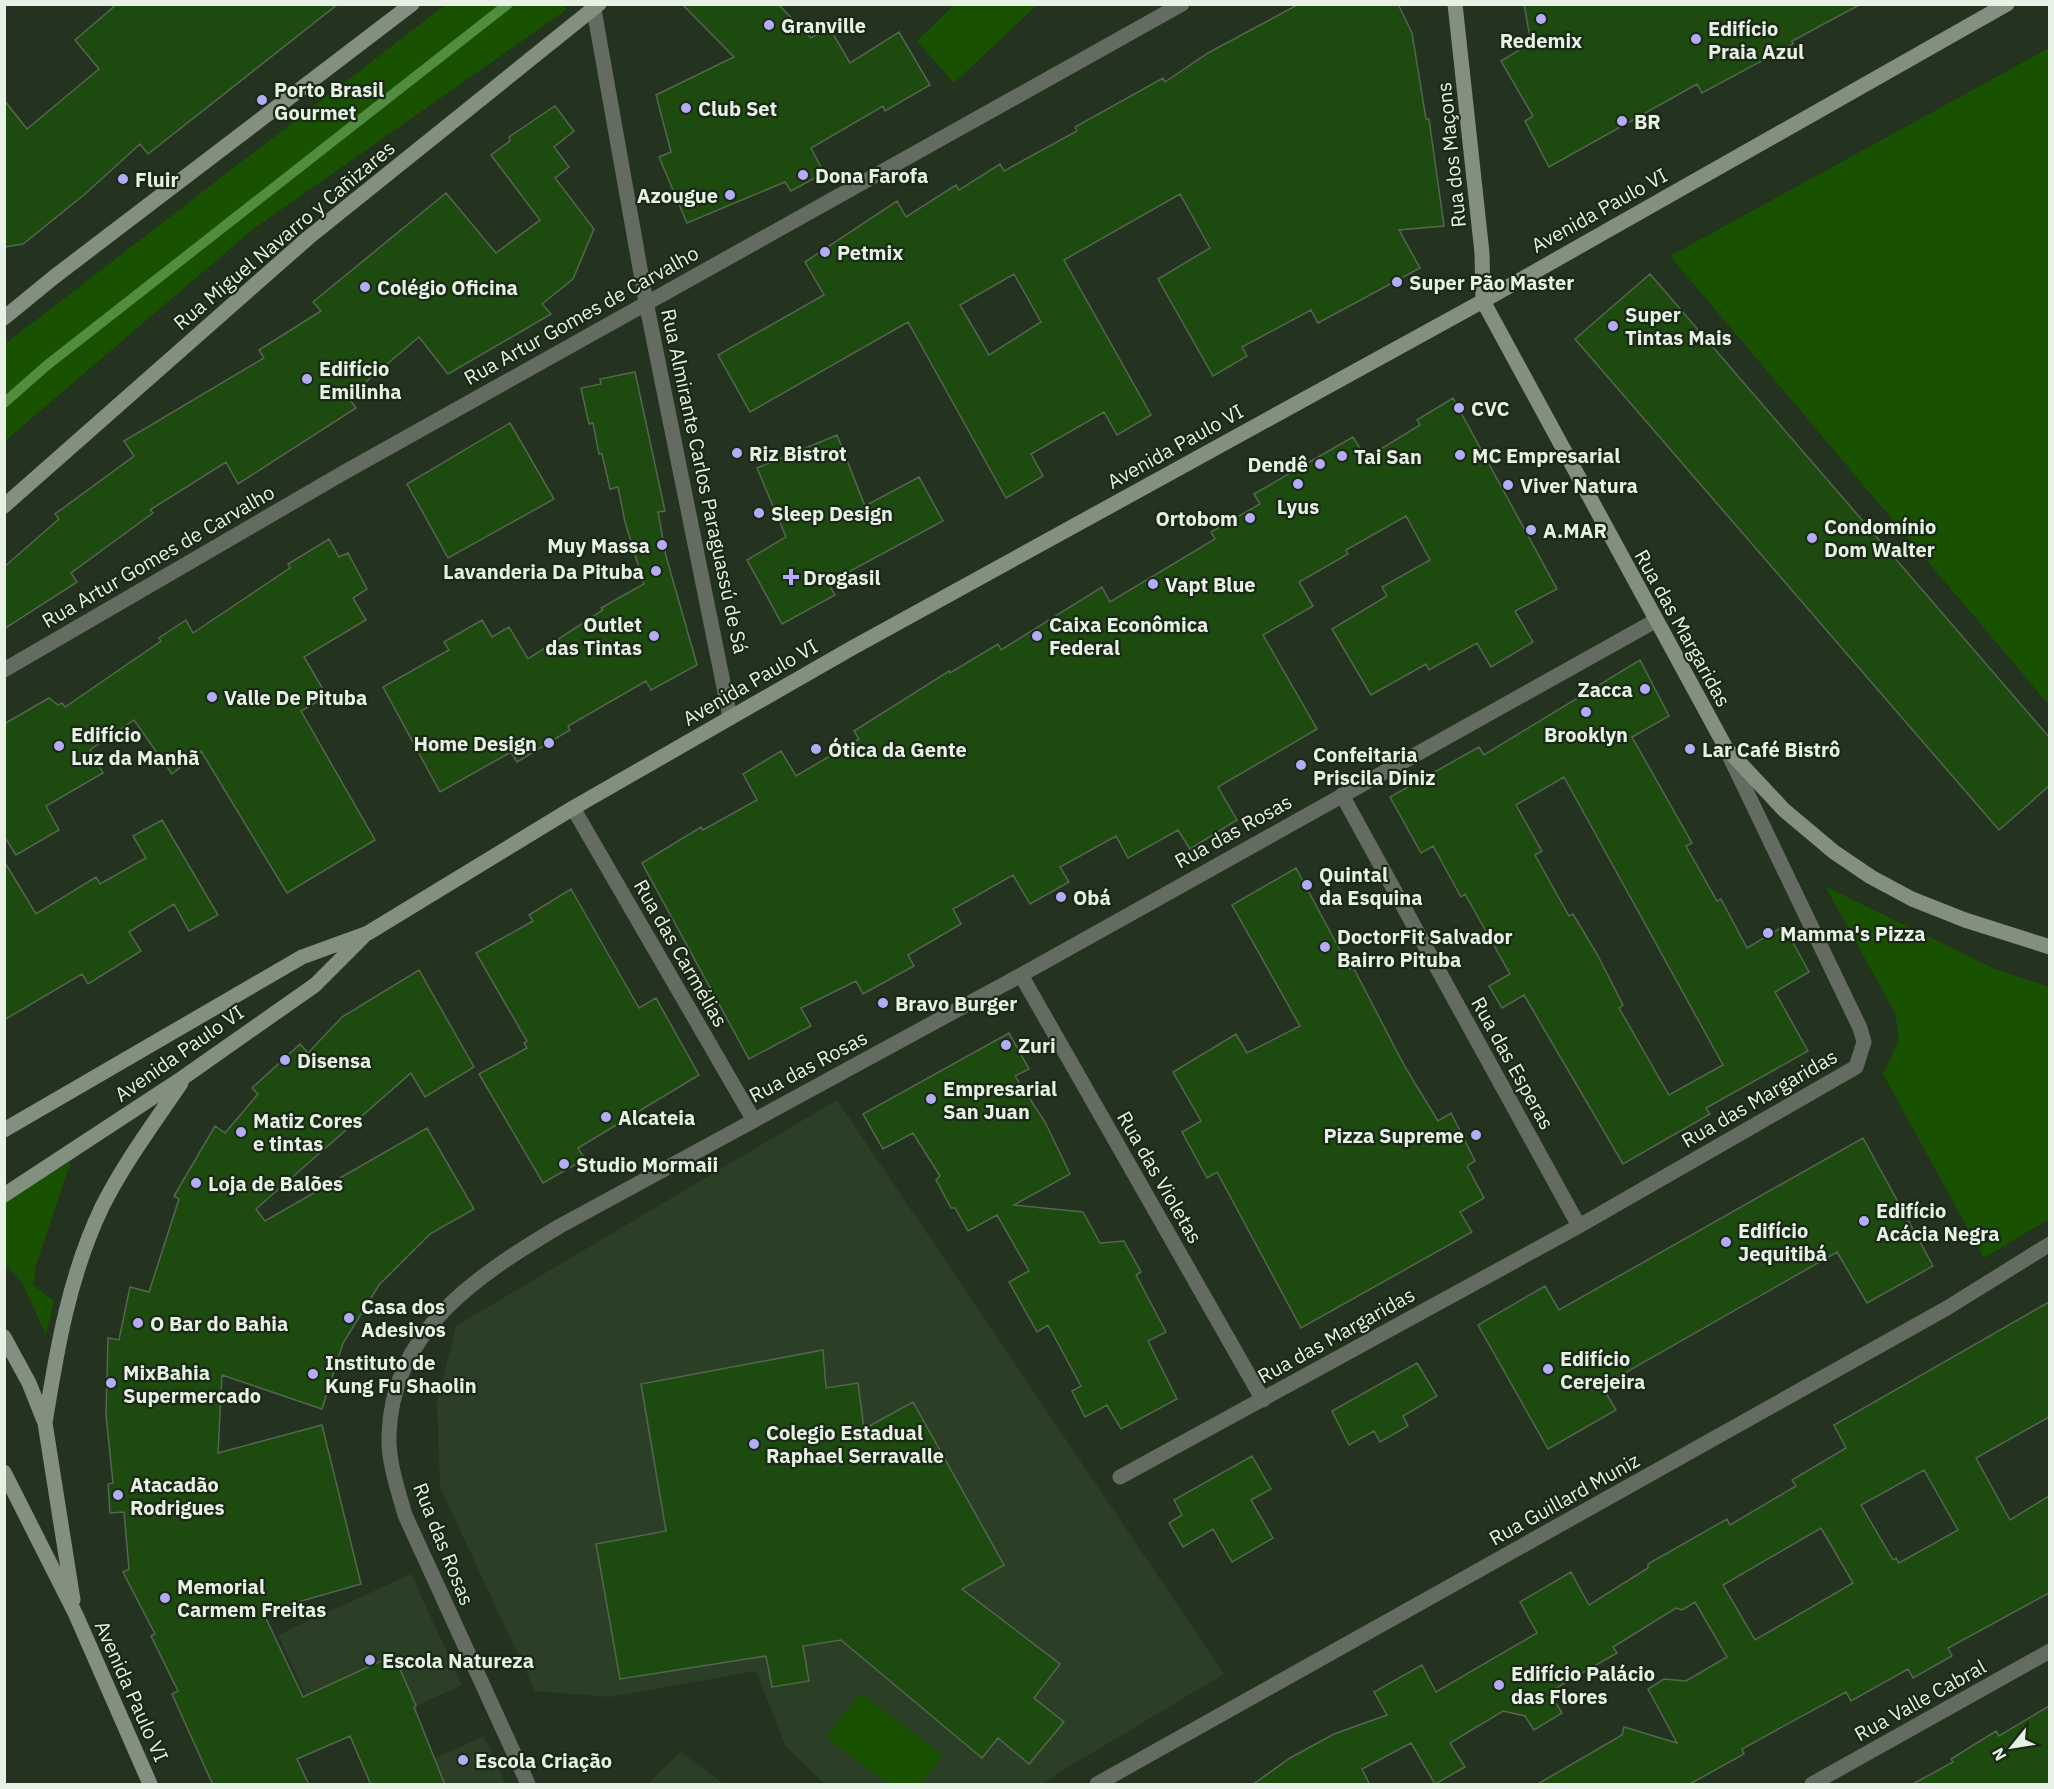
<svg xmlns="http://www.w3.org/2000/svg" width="2054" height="1789" font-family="'IBM Plex Sans',sans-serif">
  <rect width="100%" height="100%" fill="#24331f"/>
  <!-- built -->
  <path fill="#2b3f26" d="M837 1100 1224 1674 1050 1778 1044 1784H825L786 1747 756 1671 610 1697 535 1691 440 1487 437 1402 456 1326Z
    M411 1574 462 1685 329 1746 278 1635Z
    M484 1736 506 1784H378Z
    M681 1752 724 1784H647Z"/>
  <!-- green -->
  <path fill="#185100" d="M445 5 565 4 566 10 252 230 5 441V344Z
    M1032 5 1035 7 954 83 917 41 954 5Z
    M2049 48V705L1670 256Z
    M1825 886 1995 969 2049 987V1219L1984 1258 1883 1074 1899 1040 1895 1013Z
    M71 1161 36 1265 33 1285 54 1301 46 1335 22 1282 5 1264V1201Z
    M860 1693 943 1755 921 1784H888L827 1738Z"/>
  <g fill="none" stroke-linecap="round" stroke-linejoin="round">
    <!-- stream -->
    <path stroke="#518d40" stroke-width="10" d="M4 403 46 366 508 4"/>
  </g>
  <!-- building -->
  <path fill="#1d4a0e" stroke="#546650" stroke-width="1.5" fill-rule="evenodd" d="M117 4H338L148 154 140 144 85 194 23 244 4 247V100L27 129 99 69 75 40Z
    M682 4H778L811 38 829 27 850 63 899 32 930 85 885 111 883 106 811 148 824 173 791 191 785 182 687 223 659 157 671 152 656 95 734 57Z
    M1299 4H1398L1412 33 1426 119H1429L1444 226 1399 230 1420 268 1318 323 1311 310 1242 347 1247 356 1213 376 1158 279 1210 248 1180 194 1064 260 1151 415 1117 435 1104 412 1031 454 1043 476 1006 498 908 322 750 412 718 355 824 295 805 262 897 201 906 217 956 185 959 190 1000 164 1004 171 1077 131 1075 127 1163 78 1165 82 1208 53ZM1014 274 1041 322 989 355 960 305Z
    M1524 4H1861L1792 41 1793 44 1702 93 1697 84 1549 167 1525 121 1533 116 1501 61 1531 43Z
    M555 106 574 131 554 147 569 167 555 178 594 229 573 279 542 304 551 314 448 374 419 337 348 397 356 408 238 484 226 462 150 510 153 513 71 573 77 582 4 629V567L59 519 55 514 134 456 124 441 264 358 259 350 321 311 313 302 446 193 496 253 540 220 491 155 510 141 509 137Z
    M1650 274 2049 737V786L1999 830 1575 339Z
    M635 372 665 511 658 512 666 556 697 665 651 690 646 681 568 726 570 730 517 762 511 752 440 792 383 687 449 650 444 642 482 620 492 637 509 627 528 659 603 610 601 608 644 584 625 522 618 487 610 489 602 454H599L593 423 589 424 581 388 601 384 600 379Z
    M1453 398 1557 589 1515 611 1533 642 1491 667 1477 643 1429 670 1426 664 1371 695 1332 629 1387 596 1382 587 1430 560 1406 516 1346 550 1348 554 1299 582 1313 606 1263 635 1317 729 1218 787 1237 820 1190 849 1178 830 1128 858 1116 836 1060 867 1069 882 1030 904 1013 875 953 909 961 924 908 955 914 966 863 994 856 981 801 1008 811 1026 749 1059 642 863 701 827 703 830 757 800 743 774 781 751 796 776 859 739 854 731 949 671 950 673 998 644 1001 650 1102 587 1110 602 1215 539 1211 532 1260 504 1254 494 1299 468 1353 437 1366 458 1420 425 1417 420Z
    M510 423 554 499 448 558 407 484Z
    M837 435 865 506 919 477 943 521 828 583 835 595 782 624 747 560 786 537 757 468Z
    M329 539 339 557 348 553 367 589 353 598 366 620 304 657 327 696 301 711 375 840 287 893 201 751 172 774 134 720 90 750 103 773 46 806 59 830 16 855 4 836V724L49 698 58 705 62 703 65 707 161 641 159 638 186 620 193 633 290 568 288 564Z
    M1640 660 1669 716 1632 737 1692 843 1686 846 1717 901 1721 899 1747 948 1784 926 1809 972 1775 992 1808 1051 1706 1108 1710 1114 1623 1164 1524 995 1502 1008 1489 986 1510 974 1465 894 1461 897 1433 846 1421 853 1390 797 1479 747 1484 755ZM1564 777 1723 1065 1669 1095 1619 1008 1623 1005 1597 954 1573 914 1569 916 1535 855 1542 851 1516 805Z
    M162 820 218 915 189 931 174 904 129 932 141 951 88 984 82 974 4 1020V861L36 914 96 877 100 884 146 858 133 836Z
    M1296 868 1350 969 1353 967 1405 1067 1438 1121 1451 1113 1475 1161 1467 1166 1484 1198 1460 1212 1472 1232 1301 1328 1217 1172 1207 1178 1182 1132 1201 1121 1173 1072 1236 1034 1247 1053 1300 1026 1232 905Z
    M571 889 639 1008 656 998 699 1075 578 1148 585 1159 543 1183 479 1074 527 1048 524 1043 527 1041 476 953 533 921 529 915Z
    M419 970 474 1067 425 1097 411 1073 256 1209 265 1221 427 1128 474 1209 430 1234 379 1285 343 1343 322 1409 222 1375 218 1453 322 1425 361 1584 263 1612 303 1697 394 1655 416 1706 414 1707 445 1785H371L350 1736 297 1759 309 1785H213L172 1694 178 1691 151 1636 155 1634 123 1572 129 1569 124 1512 110 1513 108 1484 113 1483 106 1415 108 1338 119 1340 130 1287 149 1292 179 1199 174 1196 215 1126 225 1133 258 1094 252 1088 300 1044 308 1053 342 1017Z
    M1009 1033 1029 1069 1015 1076 1045 1122 1070 1174 1014 1205 1083 1212 1100 1243 1124 1241 1141 1272 1136 1275 1166 1332 1148 1341 1177 1399 1121 1429 1107 1405 1085 1417 1072 1391 1081 1386 1048 1325 1037 1332 1009 1282 1029 1271 997 1215 968 1231 955 1208H951L936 1180 940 1176 913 1133 883 1149 863 1114Z
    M1863 1138 1933 1266 1867 1303 1837 1252 1602 1386 1616 1410 1548 1449 1478 1325 1545 1286 1559 1310Z
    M2049 1302V1417L1976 1458 2010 1520 2049 1496V1593L1948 1648 1952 1656 1913 1678 1908 1669 1851 1701 1846 1692 1742 1749 1744 1754 1688 1785H1536L1622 1735 1624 1727 1677 1743 1648 1689 1664 1679 1686 1681 1727 1657 1695 1602 1682 1610 1676 1608 1613 1647 1617 1653 1549 1692 1562 1713 1534 1730 1525 1716 1503 1711 1450 1743 1465 1767 1435 1784 1411 1743 1362 1769 1370 1785H1252L1290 1758 1334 1734 1387 1715 1374 1692 1422 1665 1436 1692 1537 1633 1520 1602 1571 1572 1589 1605 1648 1568V1564L1727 1519 1730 1525 1796 1486 1792 1480 1846 1448 1834 1425ZM1924 1470 1958 1530 1899 1563 1896 1558 1893 1560 1861 1505ZM1821 1528 1853 1583 1755 1640 1723 1585Z
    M823 1350 826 1388 858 1383 864 1429 913 1402 1004 1565 962 1589 1060 1664 1034 1698 1064 1722 1029 1764 998 1738 982 1758 841 1640 803 1646 809 1681 772 1687 766 1656 620 1679 596 1544 666 1531 641 1384Z
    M1417 1363 1437 1396 1403 1416 1408 1426 1380 1442 1374 1431 1349 1445 1332 1411Z
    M1252 1456 1271 1489 1251 1500 1273 1538 1232 1562 1213 1529 1183 1547 1169 1523 1182 1515 1174 1500Z
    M2049 1706V1785H1911L1953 1762 1951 1759 1996 1731 1999 1736Z"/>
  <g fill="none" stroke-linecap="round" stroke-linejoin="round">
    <!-- street -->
    <path stroke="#646c62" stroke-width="15" d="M593 4 646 302 730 717
      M4 670 343 473 1182 4
      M1342 795 1579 1226
      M573 808 753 1119
      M1021 975 1263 1400
      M1120 1477 1579 1226 1856 1067 1864 1042 1860 1028 1727 751
      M528 1784 405 1515C398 1490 388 1462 389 1435 392 1330 478 1275 560 1226L1021 975 1655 621
      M1097 1784 1947 1308 2050 1244
      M1812 1784 2050 1651"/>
    <!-- secondary -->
    <path stroke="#838f7f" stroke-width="15" d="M1455 4 1482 253 1483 301 1726 748 1784 810 1834 852 1871 877 1912 899 1965 920 2050 947
      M4 318 54 277 412 4
      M4 506 308 238 599 4
      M4 1130 302 957 368 933 573 808 852 648 1483 301 2007 4
      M4 1195 184 1077 315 985 363 937
      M4 1337 29 1383 45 1423 73 1600
      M45 1423C57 1349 69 1276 102 1207 124 1163 154 1123 181 1083
      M4 1472 76 1615 150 1784"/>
  </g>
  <!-- markers -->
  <g fill="#b5acf8" stroke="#1a2916" stroke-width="2">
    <circle cx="1541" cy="19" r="6"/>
    <circle cx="769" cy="25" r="6"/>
    <circle cx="1696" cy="39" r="6"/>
    <circle cx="262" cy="100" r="6"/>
    <circle cx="686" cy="108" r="6"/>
    <circle cx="1622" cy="121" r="6"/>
    <circle cx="803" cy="175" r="6"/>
    <circle cx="123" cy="179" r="6"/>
    <circle cx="730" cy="195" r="6"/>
    <circle cx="825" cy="252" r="6"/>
    <circle cx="1397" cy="282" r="6"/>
    <circle cx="365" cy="287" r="6"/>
    <circle cx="1613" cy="326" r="6"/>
    <circle cx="307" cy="379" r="6"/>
    <circle cx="1459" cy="408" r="6"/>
    <circle cx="737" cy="453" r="6"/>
    <circle cx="1460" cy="455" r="6"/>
    <circle cx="1342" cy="456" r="6"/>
    <circle cx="1320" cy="464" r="6"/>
    <circle cx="1298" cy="484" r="6"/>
    <circle cx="1508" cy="485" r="6"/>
    <circle cx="759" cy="513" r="6"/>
    <circle cx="1250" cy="518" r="6"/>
    <circle cx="1531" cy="530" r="6"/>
    <circle cx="1812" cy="538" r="6"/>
    <circle cx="662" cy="545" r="6"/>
    <circle cx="656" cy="571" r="6"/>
    <path d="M788 568h6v6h6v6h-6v6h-6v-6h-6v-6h6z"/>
    <circle cx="1153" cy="584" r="6"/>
    <circle cx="654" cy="636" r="6"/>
    <circle cx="1037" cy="636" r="6"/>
    <circle cx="1645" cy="689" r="6"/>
    <circle cx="212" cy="697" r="6"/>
    <circle cx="1586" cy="712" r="6"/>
    <circle cx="549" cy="743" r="6"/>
    <circle cx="59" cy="746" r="6"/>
    <circle cx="816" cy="749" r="6"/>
    <circle cx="1690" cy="749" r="6"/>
    <circle cx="1301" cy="765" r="6"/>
    <circle cx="1307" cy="885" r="6"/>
    <circle cx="1061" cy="897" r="6"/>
    <circle cx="1768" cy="933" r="6"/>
    <circle cx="1325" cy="947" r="6"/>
    <circle cx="883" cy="1003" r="6"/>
    <circle cx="1006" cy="1045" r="6"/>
    <circle cx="285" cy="1060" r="6"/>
    <circle cx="931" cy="1099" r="6"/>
    <circle cx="606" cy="1117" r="6"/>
    <circle cx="241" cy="1132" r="6"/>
    <circle cx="1476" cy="1135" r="6"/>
    <circle cx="564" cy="1164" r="6"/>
    <circle cx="196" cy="1183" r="6"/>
    <circle cx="1864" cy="1221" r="6"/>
    <circle cx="1726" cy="1242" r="6"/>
    <circle cx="349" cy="1318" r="6"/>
    <circle cx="138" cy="1323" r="6"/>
    <circle cx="1548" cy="1369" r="6"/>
    <circle cx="313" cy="1374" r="6"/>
    <circle cx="111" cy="1383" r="6"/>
    <circle cx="754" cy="1444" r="6"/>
    <circle cx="118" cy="1495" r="6"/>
    <circle cx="165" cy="1598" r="6"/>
    <circle cx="370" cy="1660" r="6"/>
    <circle cx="1499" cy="1685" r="6"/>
    <circle cx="463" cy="1760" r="6"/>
  </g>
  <g text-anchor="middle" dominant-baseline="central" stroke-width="4.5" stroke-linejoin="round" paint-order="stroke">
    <!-- poi labels -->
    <g font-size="20" font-weight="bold" fill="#e7f1e5" stroke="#1a2916" text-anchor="start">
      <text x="781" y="25">Granville</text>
      <text x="1708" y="28">Edifício<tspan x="1708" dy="23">Praia Azul</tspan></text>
      <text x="1541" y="40" text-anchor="middle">Redemix</text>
      <text x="274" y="89">Porto Brasil<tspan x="274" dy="23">Gourmet</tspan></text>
      <text x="698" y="108">Club Set</text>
      <text x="1634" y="121">BR</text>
      <text x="815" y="175">Dona Farofa</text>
      <text x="135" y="179">Fluir</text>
      <text x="718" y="195" text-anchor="end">Azougue</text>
      <text x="837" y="252">Petmix</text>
      <text x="1409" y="282">Super Pão Master</text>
      <text x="377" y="287">Colégio Oficina</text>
      <text x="1625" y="314">Super<tspan x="1625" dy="23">Tintas Mais</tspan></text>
      <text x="319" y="368">Edifício<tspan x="319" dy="23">Emilinha</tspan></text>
      <text x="1471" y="408">CVC</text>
      <text x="749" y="453">Riz Bistrot</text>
      <text x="1472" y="455">MC Empresarial</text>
      <text x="1354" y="456">Tai San</text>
      <text x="1308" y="464" text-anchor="end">Dendê</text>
      <text x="1520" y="485">Viver Natura</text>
      <text x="1298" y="506" text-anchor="middle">Lyus</text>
      <text x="771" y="513">Sleep Design</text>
      <text x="1238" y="518" text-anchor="end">Ortobom</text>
      <text x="1824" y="526">Condomínio<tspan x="1824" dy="23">Dom Walter</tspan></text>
      <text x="1543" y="530">A.MAR</text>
      <text x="650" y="545" text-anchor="end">Muy Massa</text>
      <text x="644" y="571" text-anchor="end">Lavanderia Da Pituba</text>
      <text x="803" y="577">Drogasil</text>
      <text x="1165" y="584">Vapt Blue</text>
      <text x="642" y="624" text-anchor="end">Outlet<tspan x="642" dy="23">das Tintas</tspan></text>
      <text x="1049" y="624">Caixa Econômica<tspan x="1049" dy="23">Federal</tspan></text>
      <text x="1633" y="689" text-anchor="end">Zacca</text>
      <text x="224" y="697">Valle De Pituba</text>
      <text x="71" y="734">Edifício<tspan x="71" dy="23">Luz da Manhã</tspan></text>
      <text x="1586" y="734" text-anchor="middle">Brooklyn</text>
      <text x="537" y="743" text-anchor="end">Home Design</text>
      <text x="828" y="749">Ótica da Gente</text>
      <text x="1702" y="749">Lar Café Bistrô</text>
      <text x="1313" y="754">Confeitaria<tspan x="1313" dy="23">Priscila Diniz</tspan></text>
      <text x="1319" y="874">Quintal<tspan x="1319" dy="23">da Esquina</tspan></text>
      <text x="1073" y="897">Obá</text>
      <text x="1780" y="933">Mamma's Pizza</text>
      <text x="1337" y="936">DoctorFit Salvador<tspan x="1337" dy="23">Bairro Pituba</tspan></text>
      <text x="895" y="1003">Bravo Burger</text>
      <text x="1018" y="1045">Zuri</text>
      <text x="297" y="1060">Disensa</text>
      <text x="943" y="1088">Empresarial<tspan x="943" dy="23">San Juan</tspan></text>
      <text x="618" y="1117">Alcateia</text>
      <text x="253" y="1120">Matiz Cores<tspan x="253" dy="23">e tintas</tspan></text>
      <text x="1464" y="1135" text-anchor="end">Pizza Supreme</text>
      <text x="576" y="1164">Studio Mormaii</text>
      <text x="208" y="1183">Loja de Balões</text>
      <text x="1876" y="1210">Edifício<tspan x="1876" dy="23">Acácia Negra</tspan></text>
      <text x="1738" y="1230">Edifício<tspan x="1738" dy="23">Jequitibá</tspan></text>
      <text x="361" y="1306">Casa dos<tspan x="361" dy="23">Adesivos</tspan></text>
      <text x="150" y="1323">O Bar do Bahia</text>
      <text x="1560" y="1358">Edifício<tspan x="1560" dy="23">Cerejeira</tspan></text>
      <text x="325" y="1362">Instituto de<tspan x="325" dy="23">Kung Fu Shaolin</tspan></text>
      <text x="123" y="1372">MixBahia<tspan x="123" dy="23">Supermercado</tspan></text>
      <text x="766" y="1432">Colegio Estadual<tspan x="766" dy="23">Raphael Serravalle</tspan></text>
      <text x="130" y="1484">Atacadão<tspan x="130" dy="23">Rodrigues</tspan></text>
      <text x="177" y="1586">Memorial<tspan x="177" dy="23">Carmem Freitas</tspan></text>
      <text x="382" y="1660">Escola Natureza</text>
      <text x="1511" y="1673">Edifício Palácio<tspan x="1511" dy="23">das Flores</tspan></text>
      <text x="475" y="1760">Escola Criação</text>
    </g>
    <!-- street labels -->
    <g font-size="20" fill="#e7f1e5" stroke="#1a2916">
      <text transform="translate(1451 155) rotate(-96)">Rua dos Maçons</text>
      <text transform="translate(1599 210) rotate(-29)">Avenida Paulo VI</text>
      <text transform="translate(284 235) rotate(-40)">Rua Miguel Navarro y Cañizares</text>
      <text transform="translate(581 315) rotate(-29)">Rua Artur Gomes de Carvalho</text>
      <text transform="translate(1175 446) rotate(-29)">Avenida Paulo VI</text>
      <text transform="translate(705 481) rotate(78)">Rua Almirante Carlos Paraguassú de Sá</text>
      <text transform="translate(158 556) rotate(-30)">Rua Artur Gomes de Carvalho</text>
      <text transform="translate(1683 628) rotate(61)">Rua das Margaridas</text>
      <text transform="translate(750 682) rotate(-30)">Avenida Paulo VI</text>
      <text transform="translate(1233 831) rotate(-29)">Rua das Rosas</text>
      <text transform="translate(681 953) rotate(60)">Rua das Carmélias</text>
      <text transform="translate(179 1053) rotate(-35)">Avenida Paulo VI</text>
      <text transform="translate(1513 1063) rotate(61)">Rua das Esperas</text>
      <text transform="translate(808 1066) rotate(-28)">Rua das Rosas</text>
      <text transform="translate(1759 1098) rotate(-30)">Rua das Margaridas</text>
      <text transform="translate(1160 1177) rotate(60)">Rua das Violetas</text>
      <text transform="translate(1336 1335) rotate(-29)">Rua das Margaridas</text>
      <text transform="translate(1564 1499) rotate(-29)">Rua Guillard Muniz</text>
      <text transform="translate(444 1544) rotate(68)">Rua das Rosas</text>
      <text transform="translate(132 1691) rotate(66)">Avenida Paulo VI</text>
      <text transform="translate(1920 1700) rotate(-29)">Rua Valle Cabral</text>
    </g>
  </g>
  <!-- border -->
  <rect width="2054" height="1789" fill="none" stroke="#e7f1e5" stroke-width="12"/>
  <!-- north arrow -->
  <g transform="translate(2012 1747) rotate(240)" stroke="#1a2916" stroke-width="4.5" paint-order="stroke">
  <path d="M0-4.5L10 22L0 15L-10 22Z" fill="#e7f1e5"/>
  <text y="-9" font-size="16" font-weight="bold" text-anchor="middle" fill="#e7f1e5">N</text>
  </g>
</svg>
